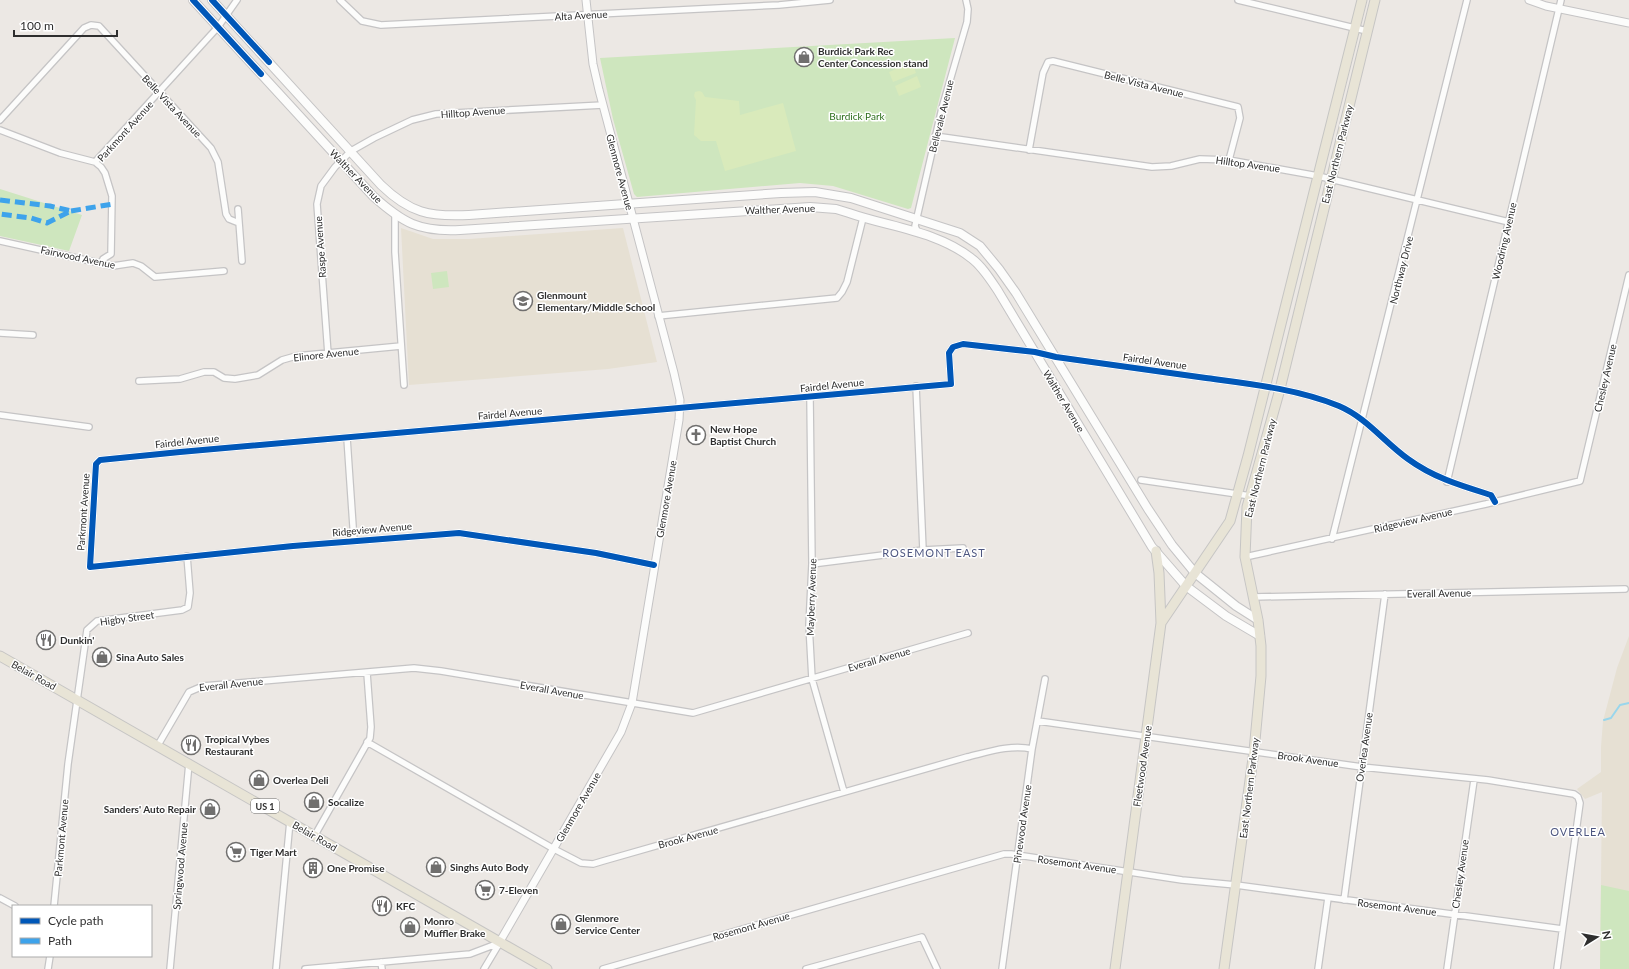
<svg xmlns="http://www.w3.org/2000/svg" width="1629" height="969" font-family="Lato,sans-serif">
  <rect width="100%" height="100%" fill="#ece8e4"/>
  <!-- education -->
  <path fill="#e6e0d3" d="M401 228 433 239H469L623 228 657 362 608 369 409 385Z
    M1629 636V969H1600L1602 792 1585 799 1577 789 1601 772V747L1603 721 1617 668Z"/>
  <!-- green -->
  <path fill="#cee6be" d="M955 38 911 208 908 209 833 186 800 183 637 197 634 194 613 119 600 58Z
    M0 189 82 215 69 251 0 236Z
    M447 271 449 287 433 289 431 273Z
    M1601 885 1629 891V969H1600Z"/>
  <!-- pitch -->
  <path fill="#d9eabb" d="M912 62 916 73 893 82 889 72Z
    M917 76 921 87 899 96 895 86Z
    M699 91 702 92 705 97 739 101 740 115 783 103 796 151 725 171 716 141H701L694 135 696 100 694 96 695 92Z"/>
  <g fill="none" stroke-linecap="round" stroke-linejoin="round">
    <!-- stream -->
    <path stroke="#99d6ec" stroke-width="2" d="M1604 720 1611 718 1620 705 1629 703"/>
    <!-- minor casing -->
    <g stroke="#c5c4c5" stroke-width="8">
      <path id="minor" d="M340 0 362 21 381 25 779 5 830 0
        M1238 0 1367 31
        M0 120 84 28 91 25 99 26 211 148 218 162 226 214 229 219 239 223
        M0 130 60 153 95 162 101 167 105 173 112 196 111 254 103 259 102 263
        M935 136 1152 167 1171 166 1200 159 1229 160 1318 176 1509 222
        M1029 150 1043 73 1048 62 1053 61 1238 107 1240 118 1229 160
        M95 162 218 27 237 0
        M238 209 242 261
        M395 214V252L404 385
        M918 233 915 226 942 108 967 22 968 9 966 0
        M0 241 113 266 133 263 141 266 155 277 224 271
        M658 316 837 298 842 292 847 282 863 218
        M0 333 33 335
        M328 354 317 204 321 186 335 167 351 151 374 138 412 120 436 114 603 105
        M139 381 180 379 204 372H214L224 378 235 379 258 375 282 360 296 356 401 346
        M916 386 923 550
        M810 397 812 564 809 625 812 679 844 792
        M0 415 89 427
        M347 438 354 541
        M1141 480 1251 496
        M1447 482 1561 0
        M1332 539 1467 0
        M1245 557 1486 504 1580 481 1629 275
        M812 564 923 550 963 548
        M654 565 596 553 459 533 293 546 90 567 96 464 100 460 180 452 951 384 949 353 953 347 963 344 1035 352 1056 357C1106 364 1156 371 1206 378 1251 384 1297 389 1339 406 1367 418 1384 442 1408 459 1434 478 1462 486 1491 495L1495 502
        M1253 597 1625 589
        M1038 721 1362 767 1488 780 1574 794 1578 797 1580 803 1557 969
        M367 742 554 849 581 863 593 864 603 861 967 757C988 752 1011 744 1032 749
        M158 745 189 692 203 686 414 668 441 671 693 713 968 633
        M315 835 370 738 371 727 367 673
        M0 898 15 906
        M1344 900 1385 594
        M54 906 68 764 87 630 97 621 182 610 188 607 190 593 187 556
        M381 962 382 969
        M48 969 50 956
        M170 969 189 763
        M276 969 290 821
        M305 969 470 954 499 943
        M484 969 499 944
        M603 969 1004 854H1011L1182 880 1236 885 1562 929
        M806 969 922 937 937 969
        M1002 969 1032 749 1045 679
        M1318 969 1328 898
        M1447 969 1474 780"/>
    </g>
    <!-- tertiary casing -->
    <g stroke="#c5c4c5" stroke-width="9">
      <path id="tertiary" d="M1529 0 1546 6 1629 23
        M499 943 621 732 632 703 679 420 680 400 674 373 599 90 593 64 586 0"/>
    </g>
    <!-- secondary casing -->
    <g stroke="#c5c4c5" stroke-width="10">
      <path id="secondary" d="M193 0 373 196C403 223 419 232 460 230L810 207 836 209 849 213C889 227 937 231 971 258 982 266 990 279 998 291L1152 547 1186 586 1226 616 1260 636
        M212 0 381 185C410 213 429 217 469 215L781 193 815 192 851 198 960 233 980 246 999 269 1016 293 1148 509 1172 545 1195 573 1236 606 1258 620"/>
    </g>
    <!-- primary casing -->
    <g stroke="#c6c5c4" stroke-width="11">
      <path id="primary" d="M1156 551 1159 573 1161 623
        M0 656 547 969
        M1115 969 1161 623 1230 521 1248 456 1362 0
        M1224 969 1254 751 1261 676V646L1258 620 1245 557 1247 507 1280 389 1375 0"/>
    </g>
    <!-- minor -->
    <use href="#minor" stroke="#fcfcfb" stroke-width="5.5"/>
    <!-- tertiary -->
    <use href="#tertiary" stroke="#fcfcfb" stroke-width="7"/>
    <!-- secondary -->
    <use href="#secondary" stroke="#fcfcfb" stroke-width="8"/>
    <!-- primary -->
    <use href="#primary" stroke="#e8e4d6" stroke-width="9"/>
    <!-- quiet -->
    <path stroke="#3ea3eb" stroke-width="5" stroke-dasharray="10 5" stroke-linecap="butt" d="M0 200 50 206 71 211 47 223 31 218 0 214
      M71 211 113 204"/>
    <!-- cycleway casing -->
    <g stroke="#fff" stroke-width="8">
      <path id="cycleway" d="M193 0 261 74
        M212 0 269 62
        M654 565 596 553 459 533 293 546 90 567 96 464 100 460 180 452 951 384 949 353 953 347 963 344 1035 352 1056 357C1106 364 1156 371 1206 378 1251 384 1297 389 1339 406 1367 418 1384 442 1408 459 1434 478 1462 486 1491 495L1495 502"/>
    </g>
    <!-- cycleway -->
    <use href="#cycleway" stroke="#0057b8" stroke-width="6"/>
  </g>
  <!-- icons -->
  <defs>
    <g id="shop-ring" transform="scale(1)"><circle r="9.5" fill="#fff" stroke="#706f6e" stroke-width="1.5"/><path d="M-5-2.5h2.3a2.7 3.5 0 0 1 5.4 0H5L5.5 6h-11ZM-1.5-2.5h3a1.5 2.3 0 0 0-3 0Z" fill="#706f6e"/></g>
    <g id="school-ring" transform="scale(1)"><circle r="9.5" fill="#fff" stroke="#706f6e" stroke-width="1.5"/><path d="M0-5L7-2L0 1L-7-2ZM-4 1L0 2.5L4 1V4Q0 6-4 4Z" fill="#706f6e"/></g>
    <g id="church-ring" transform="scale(1)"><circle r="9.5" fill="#fff" stroke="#706f6e" stroke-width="1.5"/><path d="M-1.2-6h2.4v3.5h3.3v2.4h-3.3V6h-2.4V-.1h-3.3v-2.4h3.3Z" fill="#706f6e"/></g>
    <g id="restaurant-ring" transform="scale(1)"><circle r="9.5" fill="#fff" stroke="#706f6e" stroke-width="1.5"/><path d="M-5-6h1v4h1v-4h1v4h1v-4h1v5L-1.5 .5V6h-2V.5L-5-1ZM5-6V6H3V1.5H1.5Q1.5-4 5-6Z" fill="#706f6e"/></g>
    <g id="supermarket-ring" transform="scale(1)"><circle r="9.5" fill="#fff" stroke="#706f6e" stroke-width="1.5"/><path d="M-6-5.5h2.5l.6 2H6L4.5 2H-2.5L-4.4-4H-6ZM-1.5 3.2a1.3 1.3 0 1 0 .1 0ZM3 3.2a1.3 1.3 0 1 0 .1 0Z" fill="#706f6e"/></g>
    <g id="building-ring" transform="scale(1)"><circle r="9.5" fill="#fff" stroke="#706f6e" stroke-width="1.5"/><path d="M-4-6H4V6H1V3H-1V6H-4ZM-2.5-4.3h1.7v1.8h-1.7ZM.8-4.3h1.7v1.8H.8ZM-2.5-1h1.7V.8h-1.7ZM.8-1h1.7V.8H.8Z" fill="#706f6e"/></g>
  </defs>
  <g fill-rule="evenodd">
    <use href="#shop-ring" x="804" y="57"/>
    <use href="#school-ring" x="523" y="301"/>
    <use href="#church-ring" x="696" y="435"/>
    <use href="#restaurant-ring" x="46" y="640"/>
    <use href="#shop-ring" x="102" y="657"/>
    <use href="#restaurant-ring" x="191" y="745"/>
    <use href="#shop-ring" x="259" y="780"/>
    <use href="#shop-ring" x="314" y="802"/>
    <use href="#shop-ring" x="210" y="809"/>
    <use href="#supermarket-ring" x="236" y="852"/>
    <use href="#shop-ring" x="436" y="867"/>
    <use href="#building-ring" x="313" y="868"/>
    <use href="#supermarket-ring" x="485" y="890"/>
    <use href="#restaurant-ring" x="382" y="906"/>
    <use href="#shop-ring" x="561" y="924"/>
    <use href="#shop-ring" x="410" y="927"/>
  </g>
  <g text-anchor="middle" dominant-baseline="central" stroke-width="3" stroke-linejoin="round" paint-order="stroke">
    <!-- shield labels -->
    <rect fill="#fff" stroke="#6d6d6d" stroke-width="1" x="251" y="799" width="28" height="14" rx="3"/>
    <g font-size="9" font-weight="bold" fill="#2e2e2e">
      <text x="265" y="806">US 1</text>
    </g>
    <!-- street labels -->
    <g font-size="10" fill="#2e2e2e" stroke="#fff">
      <text transform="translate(581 15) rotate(-3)">Alta Avenue</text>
      <text transform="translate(1144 84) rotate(14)">Belle Vista Avenue</text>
      <text transform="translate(172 106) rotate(47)">Belle Vista Avenue</text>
      <text transform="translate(473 112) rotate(-4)">Hilltop Avenue</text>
      <text transform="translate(941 116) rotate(-76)">Bellevale Avenue</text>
      <text transform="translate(125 131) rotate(-48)">Parkmont Avenue</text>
      <text transform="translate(1337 154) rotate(-76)">East Northern Parkway</text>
      <text transform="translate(1248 164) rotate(8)">Hilltop Avenue</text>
      <text transform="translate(620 172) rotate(75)">Glenmore Avenue</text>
      <text transform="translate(356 176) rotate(46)">Walther Avenue</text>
      <text transform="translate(780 209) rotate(-2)">Walther Avenue</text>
      <text transform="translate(1504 241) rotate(-77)">Woodring Avenue</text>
      <text transform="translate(320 247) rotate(-94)">Raspe Avenue</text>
      <text transform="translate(78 257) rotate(12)">Fairwood Avenue</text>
      <text transform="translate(1401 270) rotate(-76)">Northway Drive</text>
      <text transform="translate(326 354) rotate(-6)">Elinore Avenue</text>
      <text transform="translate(1155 361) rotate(8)">Fairdel Avenue</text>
      <text transform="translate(1605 378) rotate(-77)">Chesley Avenue</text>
      <text transform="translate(832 385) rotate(-6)">Fairdel Avenue</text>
      <text transform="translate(1064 401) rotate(59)">Walther Avenue</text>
      <text transform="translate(510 413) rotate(-5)">Fairdel Avenue</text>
      <text transform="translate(187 441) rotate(-6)">Fairdel Avenue</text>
      <text transform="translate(1260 468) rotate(-76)">East Northern Parkway</text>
      <text transform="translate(666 499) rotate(-80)">Glenmore Avenue</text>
      <text transform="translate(83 512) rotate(-86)">Parkmont Avenue</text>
      <text transform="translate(1413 520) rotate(-13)">Ridgeview Avenue</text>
      <text transform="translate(372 529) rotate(-5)">Ridgeview Avenue</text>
      <text transform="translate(1439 593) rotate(-1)">Everall Avenue</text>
      <text transform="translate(811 597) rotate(-88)">Mayberry Avenue</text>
      <text transform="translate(127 618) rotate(-8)">Higby Street</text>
      <text transform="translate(879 659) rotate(-16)">Everall Avenue</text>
      <text transform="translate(34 675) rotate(29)">Belair Road</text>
      <text transform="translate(231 684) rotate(-6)">Everall Avenue</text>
      <text transform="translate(552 690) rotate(10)">Everall Avenue</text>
      <text transform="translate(1364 747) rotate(-82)">Overlea Avenue</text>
      <text transform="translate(1308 759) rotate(8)">Brook Avenue</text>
      <text transform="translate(1142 766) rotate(-82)">Fleetwood Avenue</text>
      <text transform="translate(1249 788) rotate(-83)">East Northern Parkway</text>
      <text transform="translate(578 807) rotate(-60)">Glenmore Avenue</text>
      <text transform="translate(1022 824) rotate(-82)">Pinewood Avenue</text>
      <text transform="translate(315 836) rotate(30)">Belair Road</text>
      <text transform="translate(688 837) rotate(-15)">Brook Avenue</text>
      <text transform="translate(61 838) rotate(-85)">Parkmont Avenue</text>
      <text transform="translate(1077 864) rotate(8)">Rosemont Avenue</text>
      <text transform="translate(180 866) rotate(-85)">Springwood Avenue</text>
      <text transform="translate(1460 874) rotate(-82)">Chesley Avenue</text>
      <text transform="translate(1397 907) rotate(7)">Rosemont Avenue</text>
      <text transform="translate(751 926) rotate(-16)">Rosemont Avenue</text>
    </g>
    <!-- poi labels -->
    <g font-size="10" font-weight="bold" fill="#2e2e2e" stroke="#fff" text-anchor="start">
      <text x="818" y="51">Burdick Park Rec<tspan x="818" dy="12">Center Concession stand</tspan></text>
      <text x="537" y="295">Glenmount<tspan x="537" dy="12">Elementary/Middle School</tspan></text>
      <text x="710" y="429">New Hope<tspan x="710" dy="12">Baptist Church</tspan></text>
      <text x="60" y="640">Dunkin'</text>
      <text x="116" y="657">Sina Auto Sales</text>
      <text x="205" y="739">Tropical Vybes<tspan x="205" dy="12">Restaurant</tspan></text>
      <text x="273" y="780">Overlea Deli</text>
      <text x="328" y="802">Socalize</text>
      <text x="196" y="809" text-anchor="end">Sanders' Auto Repair</text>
      <text x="250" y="852">Tiger Mart</text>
      <text x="450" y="867">Singhs Auto Body</text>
      <text x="327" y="868">One Promise</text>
      <text x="499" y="890">7-Eleven</text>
      <text x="396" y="906">KFC</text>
      <text x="575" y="918">Glenmore<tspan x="575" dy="12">Service Center</tspan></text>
      <text x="424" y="921">Monro<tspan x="424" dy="12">Muffler Brake</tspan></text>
    </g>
    <!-- park labels -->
    <g font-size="10" fill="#2c6e1b" stroke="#fff">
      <text x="857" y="116">Burdick Park</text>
    </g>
    <!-- neighbourhood labels -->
    <g font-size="11" letter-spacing="1" fill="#4d5680" stroke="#fff">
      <text x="934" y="552">ROSEMONT EAST</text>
      <text x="1578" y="831">OVERLEA</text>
    </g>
  </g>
  <!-- legend -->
  <rect x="12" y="905" width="140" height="52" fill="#ffffff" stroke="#ababab"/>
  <rect x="20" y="918" width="20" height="6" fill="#0057b8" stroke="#ababab"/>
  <text x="48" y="925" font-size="12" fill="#2e2e2e">Cycle path</text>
  <rect x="20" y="938" width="20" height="6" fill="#3ea3eb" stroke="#ababab"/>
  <text x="48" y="945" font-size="12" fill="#2e2e2e">Path</text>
  <!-- north arrow -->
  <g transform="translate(1597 937) rotate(79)" stroke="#ffffff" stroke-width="3" paint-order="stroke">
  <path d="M0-3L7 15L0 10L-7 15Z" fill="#2e2e2e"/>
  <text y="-6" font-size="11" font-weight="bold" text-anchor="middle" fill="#2e2e2e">N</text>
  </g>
  <!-- scale -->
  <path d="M14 30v6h103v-6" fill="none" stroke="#2e2e2e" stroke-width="2"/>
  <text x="20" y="30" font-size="12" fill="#2e2e2e" stroke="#ffffff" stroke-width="3" paint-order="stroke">100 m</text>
</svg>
